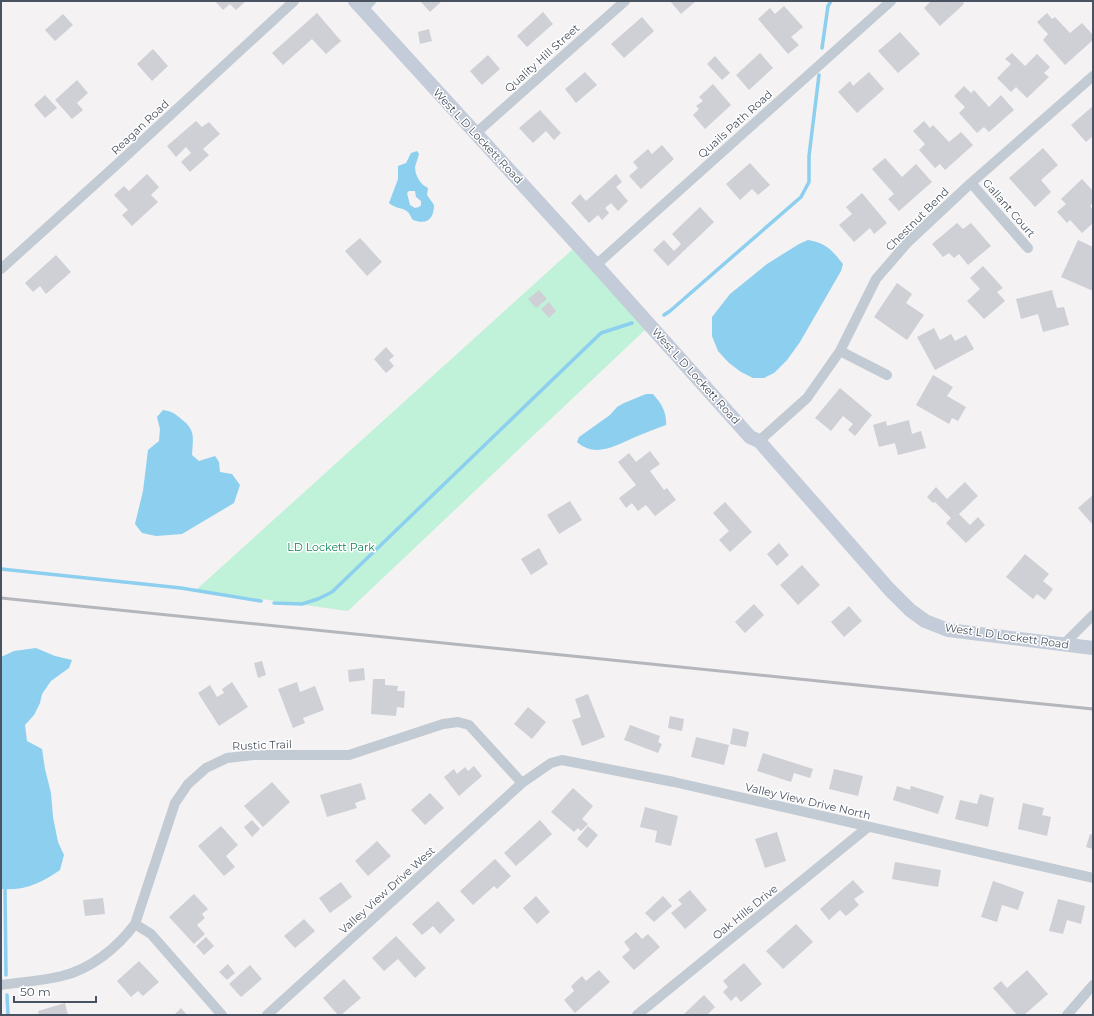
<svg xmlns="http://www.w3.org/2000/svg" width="1094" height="1016" font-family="Montserrat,sans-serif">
  <rect width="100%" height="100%" fill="#f4f2f2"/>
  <!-- green -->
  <path fill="#c0f1d9" d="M574 248 647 328 348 611 196 590Z"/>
  <!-- water -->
  <path fill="#8ccfef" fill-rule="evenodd" d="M417 151 419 154C418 158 416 163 415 167 415 176 421 185 428 188L427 195 434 205C434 219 427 225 413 220 411 218 410 214 408 212 402 207 396 209 389 203L398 179V166L406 163 411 153ZM409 191H415L416 197 421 201V205L419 207 415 208 410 205 407 193Z
    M808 240C826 243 832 250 843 264L841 271 800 342 787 360 774 373 764 378H753L741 372 729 363 718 351 712 336V317L730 294 767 264 799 244Z
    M646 394H653C661 403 667 412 666 425 655 429 644 433 633 438 615 446 595 458 577 442L579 437 610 415 617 407 624 403Z
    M163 410C171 411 174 413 180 418 196 430 193 436 192 455L199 461 215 456 219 462 220 472 232 474 240 485 234 503 182 534 156 536 142 533 135 524 143 491 148 450 159 441 160 429 157 417Z
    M36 648 55 656 72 660 69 668 51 681 42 694 40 703 34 715 25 725 27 741 42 749 45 769 51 793 53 817 58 842 64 855 60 870C41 883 25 891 1 889V657L14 651Z"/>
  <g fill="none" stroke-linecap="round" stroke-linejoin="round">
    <!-- stream -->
    <path stroke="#8ccfef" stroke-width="3.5" d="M822 48 828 6 831 1
      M664 315 670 311 801 197 809 182V156L819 75
      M1 569 181 588 261 601
      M274 603 302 604 318 599 332 592 601 333 632 323
      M5 885 6 975
      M7 995 8 1015"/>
  </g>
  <!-- building -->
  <path fill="#ced0d6" d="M215 1H246L236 10 230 4 223 10Z
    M420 1H442L430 12Z
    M670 1H696L681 14Z
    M931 1H965L963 3 964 4 940 26 924 8Z
    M784 6 803 27 791 37 799 45 788 54 758 19 770 8 775 14Z
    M543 12 553 24 527 47 517 36Z
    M317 13 341 41 326 54 312 39 283 65 272 53Z
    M1047 13 1052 19 1055 17 1070 33 1082 23 1093 35V40L1065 65 1043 40 1048 34 1037 22Z
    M63 14 73 25 55 41 45 30Z
    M642 17 654 31 624 58 611 44Z
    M429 29 432 41 420 44 418 32Z
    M900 32 920 54 898 73 878 51Z
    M153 49 168 66 152 81 137 64Z
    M760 53 773 68 749 90 736 75Z
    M1012 53 1025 66 1037 54 1050 67 1044 73 1049 77 1027 98 1016 87 1011 92 997 78 1011 64 1005 59Z
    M488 55 500 69 482 85 470 71Z
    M715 56 730 73 722 80 707 64Z
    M585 72 597 85 576 103 565 89Z
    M869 72 884 89 857 113 838 92 850 81 853 86Z
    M77 80 88 93 77 103 83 110 72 119 55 100Z
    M713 84 731 105 705 129 693 115 699 109 696 106 703 101 699 97Z
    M964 86 971 93 974 90 989 107 1001 95 1014 110 989 132 984 127 977 133 959 113 965 107 954 96Z
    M45 95 57 108 45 118 34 105Z
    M1093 106V138L1092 137 1086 142 1071 125Z
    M540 110 561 133 554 140 546 131 533 143 519 128Z
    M196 121 202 127 209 122 220 134 203 149 209 155 190 172 181 162 191 153 186 147 176 157 167 146Z
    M924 121 930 128 933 125 949 142 961 132 973 145 945 170 940 164 935 168 919 150 925 144 913 131Z
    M662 145 674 159 641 189 629 176 638 168 633 162 648 149 652 154Z
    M1043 148 1058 165 1041 180 1051 192 1035 207 1009 178Z
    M885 158 902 177 916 164 932 182 899 211 888 199 894 194 872 169Z
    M750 163 770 185 758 195 752 189 740 200 726 184Z
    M147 174 159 187 151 195 158 202 132 226 122 215 128 210 114 195 124 186 129 191Z
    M616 174 622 182 616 187 628 201 618 211 611 203 605 208 609 213 602 220 598 215 589 223 571 203 580 194 586 201Z
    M1082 179 1093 191V203L1090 206 1093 210V223L1082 233 1070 220 1067 223 1057 212 1066 204 1061 199Z
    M862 193 887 223 874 234 870 228 854 242 839 225 852 214 846 207Z
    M700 207 714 222 668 266 653 250 664 240 674 251 681 244 672 234Z
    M957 223 963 229 971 223 991 246 968 265 959 254 954 258 949 253 943 257 932 244Z
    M360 238 382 262 367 276 345 251Z
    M1078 240 1093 247V291L1061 277Z
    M56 255 71 272 46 294 40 286 33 292 25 283Z
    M983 266 1003 288 997 292 1005 301 984 319 967 301 980 289 970 278Z
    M897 283 912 294 906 303 924 315 907 340 874 317Z
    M539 290 547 299 536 308 528 299Z
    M1052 290 1057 308 1064 307 1069 325 1043 332 1038 314 1021 319 1016 299Z
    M549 302 556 311 549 318 541 309Z
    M934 328 940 340 951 334 955 341 966 335 974 349 935 370 917 337Z
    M386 347 394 356 389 360 394 366 386 373 374 359Z
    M933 375 953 387 947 396 966 407 958 421 952 418 949 424 916 405Z
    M840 388 872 415 855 436 848 430 853 424 843 416 831 431 815 418Z
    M909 420 912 434 921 431 926 448 898 455 895 443 879 447 873 425 886 421 887 426Z
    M650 451 660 464 650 471 664 490 667 488 676 500 655 516 646 505 638 511 632 503 626 508 619 498 636 485 618 462 629 453 636 462Z
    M965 482 978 496 959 514 970 525 978 517 985 525 966 543 946 523 951 518 935 502 933 503 927 497 936 487 947 499Z
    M1093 495V525L1078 508Z
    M570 501 582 520 559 534 547 515Z
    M725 502 752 532 730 552 719 540 729 531 713 513Z
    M779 543 789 555 777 566 767 554Z
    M539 548 548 564 531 575 521 559Z
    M1025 554 1049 574 1043 581 1053 589 1045 600 1037 594 1033 599 1006 577Z
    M802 565 820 585 798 605 780 585Z
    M754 604 764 615 745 633 735 622Z
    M849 606 862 621 844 637 831 622Z
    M262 661 266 675 258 678 254 663Z
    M364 668 365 680 349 682 348 670Z
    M373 679H385V685L398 686 397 691H405L404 708 397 707 396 716 371 714Z
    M232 682 248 707 219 726 198 693 210 685 217 697 224 693 222 689Z
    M297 682 300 692 315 686 324 710 303 718 305 723 293 728 278 689Z
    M588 694 605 737 582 746 572 720 581 717 575 699Z
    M528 707 546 722 532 739 514 724Z
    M670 716 684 719 682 731 668 728Z
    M630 725 660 736 658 742 662 744 658 753 624 740Z
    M733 728 749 732 746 747 730 744Z
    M696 737 729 745 724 765 691 757Z
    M763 753 813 769 810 778 794 773 791 782 757 771Z
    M474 766 482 776 459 796 444 777 454 769 457 774 465 767 468 771Z
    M834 769 863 776 858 796 829 789Z
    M272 782 290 802 263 827 244 806Z
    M361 783 366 799 355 803 357 808 327 817 320 795Z
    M897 786 910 790 911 786 944 796 938 814 893 800Z
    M573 788 593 806 582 819 588 824 581 831 578 828 574 832 551 812Z
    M430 793 444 808 425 825 411 810Z
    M980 794 994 798 988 827 955 819 960 800 977 804Z
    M1023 803 1044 808 1042 815 1051 817 1047 836 1018 829Z
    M645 807 678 816 671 846 655 842 657 831 640 827Z
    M252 820 260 829 252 837 244 827Z
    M540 820 552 834 516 866 504 853Z
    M221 826 238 845 226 856 235 867 224 876 198 846Z
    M588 826 598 835 587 848 577 839Z
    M777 832 786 861 765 868 755 839Z
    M1090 834 1093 835V849L1086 847Z
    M377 841 391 856 368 876 355 861Z
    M495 859 511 876 497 889 494 886 473 905 460 891Z
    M895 862 941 870 938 887 892 879Z
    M853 880 864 892 854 899 859 905 846 916 840 910 829 920 820 909Z
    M993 881 1024 892 1018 910 1002 905 997 922 981 917Z
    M341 882 352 897 330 913 319 898Z
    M690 890 707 910 685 929 671 913 682 904 678 900Z
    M194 894 208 909 202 914 205 918 197 925 205 934 194 944 169 917Z
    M536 896 550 912 537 924 523 908Z
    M663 896 672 906 654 922 645 913Z
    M103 898 105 914 85 916 83 900Z
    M1058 899 1085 906 1081 924 1067 920 1063 934 1049 931Z
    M438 901 455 920 440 934 433 926 422 935 412 924Z
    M304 919 315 931 295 948 284 936Z
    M796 924 813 942 783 969 766 951Z
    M636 932 642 939 648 934 660 947 634 970 622 957 630 950 624 942Z
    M396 936 426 968 415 978 398 959 384 971 372 958Z
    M206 937 214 946 204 955 196 946Z
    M139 961 159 982 143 996 138 991 131 997 117 981Z
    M744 963 762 984 741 1002 736 996 731 1001 723 992 728 987 723 981Z
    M228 964 235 973 227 980 219 972Z
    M250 965 262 979 241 997 229 984Z
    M599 970 610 982 575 1013 564 1000 574 991 571 986 582 976 586 981Z
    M1027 970 1048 994 1024 1015H1017L993 988 1001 981 1007 988Z
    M344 979 361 998 341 1015H338L323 998Z
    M704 995 715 1007 707 1015H683Z
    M65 1003 68 1015H39L38 1011Z
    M181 1008 187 1015H174Z"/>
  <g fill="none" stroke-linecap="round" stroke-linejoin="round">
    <!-- street -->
    <path stroke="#c2cad3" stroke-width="10" d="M362 10 371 1
      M476 133 625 1
      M971 183 1028 248
      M596 265 891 1
      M1 269 113 168 294 1
      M840 351 887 375
      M759 441 807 398 840 351 876 279 908 242 971 183 1093 76
      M1063 645 1093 615
      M135 924 151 934 222 1015
      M1 985C21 982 42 981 62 976 91 969 117 948 135 924L175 803 188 784 206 768 227 758 253 755H349L443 724 458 722 469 725 522 783
      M267 1015 522 783 551 763 562 760 674 782 1093 878
      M637 1015 868 827
      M1067 1015 1093 985"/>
    <!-- secondary -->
    <path stroke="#c4ccda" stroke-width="14" d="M355 1 596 265 750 437 759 441 889 589 910 610 925 621 948 630 1093 648"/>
    <!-- rail -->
    <path stroke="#b4b6bc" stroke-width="3" d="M1 598 1093 709"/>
  </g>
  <g text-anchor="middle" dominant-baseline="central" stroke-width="3" stroke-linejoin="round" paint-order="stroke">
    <!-- street labels -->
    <g font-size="11" fill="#495260" stroke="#fff">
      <text transform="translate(542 58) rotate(-42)">Quality Hill Street</text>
      <text transform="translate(735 124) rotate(-42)">Quails Path Road</text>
      <text transform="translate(140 127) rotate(-43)">Reagan Road</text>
      <text transform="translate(478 136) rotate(47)">West L D Lockett Road</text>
      <text transform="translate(1009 208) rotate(49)">Gallant Court</text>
      <text transform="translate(917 219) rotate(-45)">Chestnut Bend</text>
      <text transform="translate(696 376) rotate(48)">West L D Lockett Road</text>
      <text transform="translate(1007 636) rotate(8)">West L D Lockett Road</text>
      <text transform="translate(262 745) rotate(-2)">Rustic Trail</text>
      <text transform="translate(808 801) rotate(13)">Valley View Drive North</text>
      <text transform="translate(387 890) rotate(-42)">Valley View Drive West</text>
      <text transform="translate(745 912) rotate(-39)">Oak Hills Drive</text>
    </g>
    <!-- park labels -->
    <g font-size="11" fill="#15865a" stroke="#fff">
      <text x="331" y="547">LD Lockett Park</text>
    </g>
  </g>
  <!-- border -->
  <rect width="1094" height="1016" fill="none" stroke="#495260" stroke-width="4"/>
  <!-- scale -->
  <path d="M14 996v6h82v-6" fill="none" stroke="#495260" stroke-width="2"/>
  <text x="20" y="996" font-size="12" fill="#495260" stroke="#ffffff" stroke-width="3" paint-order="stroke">50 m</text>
</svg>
